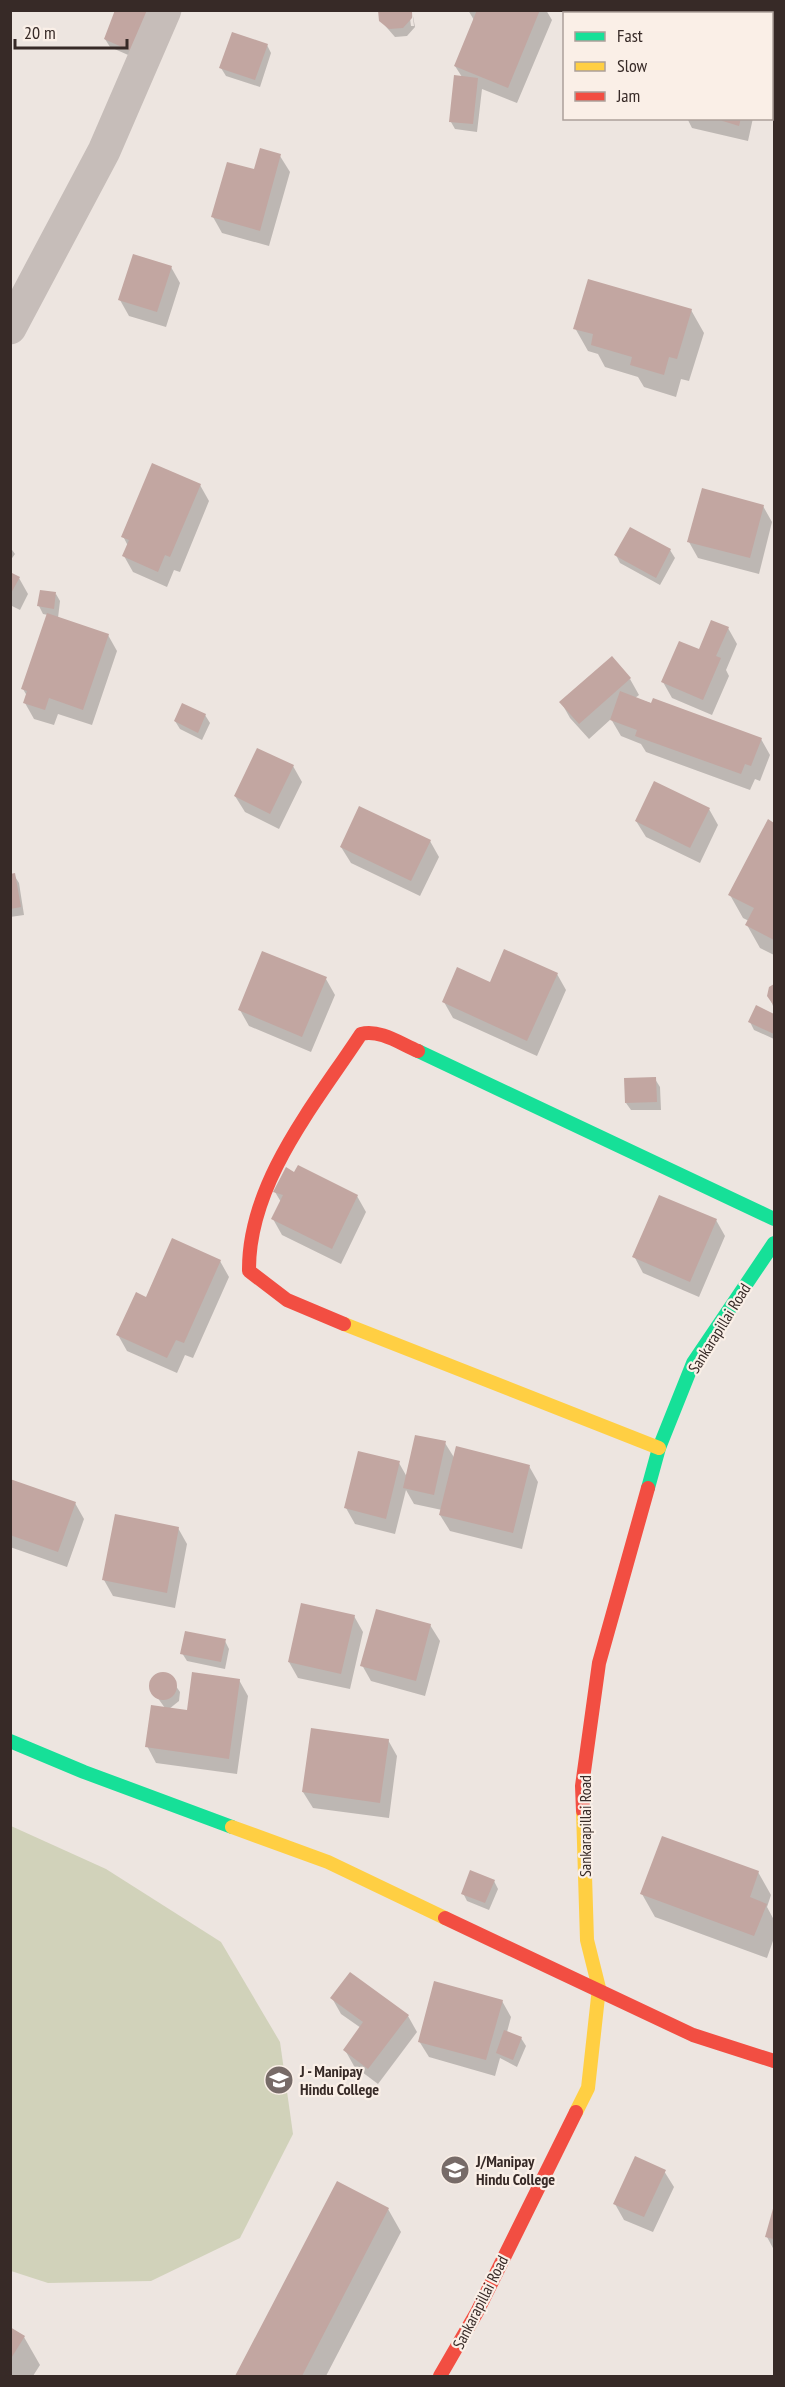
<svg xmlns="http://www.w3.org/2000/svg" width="785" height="2387" font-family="'PT Sans Narrow',sans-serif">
  <rect width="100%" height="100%" fill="#ede5e0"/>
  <!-- green -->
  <path fill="#d1d2ba" d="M11 1826 106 1869 221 1942 280 2042 293 2134 240 2238 151 2281 48 2283 11 2271Z"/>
  <!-- shadow -->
  <path fill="#0003" d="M117 10 147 13 135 58 110 47 105 39Z
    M409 10 411 26H414L412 11 415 27 407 36 395 37 381 21Z
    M468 10H546L552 20 517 103 482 89 477 132 455 129 451 122 462 77 455 66 474 20Z
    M626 10H683L682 14H625Z
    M267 45 271 53 260 87 226 76 221 68Z
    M687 118H753L748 141 692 128Z
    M280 156 290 172 269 246 222 233 213 217Z
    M171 267 180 283 166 327 129 316 120 300Z
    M691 310 704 333 689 381 681 379 676 397 644 387 638 377 605 367 598 354 588 351 575 328Z
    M200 485 209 501 180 572 174 570 167 587 133 572 124 556 128 546 123 536Z
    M763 506 772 522 759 574 698 558 689 542Z
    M10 547 15 554 10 561Z
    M670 550 675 558 660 585 620 563 616 555Z
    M10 573 19 578 28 594 20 610 10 605Z
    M56 594 60 601 58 618 108 635 117 651 92 725 58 714 54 725 34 719 25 703 27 696 23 689 48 615 43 614 39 606Z
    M728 628 737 644 726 670 729 676 712 715 672 698 663 682Z
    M630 679 639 695 635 698 761 739 770 755 760 781 755 779 750 790 646 752 641 744 621 736 611 719 589 739 570 718 561 702Z
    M205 715 210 723 202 740 180 729 175 721Z
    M293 766 302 782 279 829 245 812 235 796Z
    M709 809 718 825 700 863 646 837 636 821Z
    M768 821 774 825V955L760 948 747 925 749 921 743 918 730 895Z
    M430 841 439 857 420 896 351 863 341 847Z
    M10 875H14L19 883 24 915 10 917Z
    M557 974 566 990 537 1056 453 1018 444 1002 490 984Z
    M326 979 335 995 311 1052 249 1026 240 1010Z
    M773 986H774V1009L768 992Z
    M757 1007 774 1015V1039L754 1030 750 1022Z
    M655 1079 660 1087 661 1110H631L626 1103Z
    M295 1174 357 1196 366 1212 341 1264 282 1235 273 1219 281 1202 275 1192Z
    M716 1220 725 1236 699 1297 643 1273 634 1256Z
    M220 1261 229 1277 193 1358 185 1355 177 1373 127 1351 118 1335 146 1299Z
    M445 1443 455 1459 529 1466 538 1482 522 1549 450 1531 440 1515 442 1510 414 1504 406 1490 395 1534 355 1524 346 1508 399 1463 407 1477Z
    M10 1482 75 1503 84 1519 67 1567 10 1547Z
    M178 1528 187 1544 175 1608 113 1596 104 1580Z
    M354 1616 363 1632 350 1689 298 1678 289 1662Z
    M430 1625 440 1641 425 1696 371 1681 362 1665Z
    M225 1641 229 1649 225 1669 187 1661 182 1653Z
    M160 1675 169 1676 180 1692 179 1701 169 1709 188 1712 239 1680 248 1696 237 1774 156 1763 147 1746 165 1708 152 1690 153 1681Z
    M388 1740 397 1756 389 1818 313 1808 303 1792Z
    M758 1872 771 1895 767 1907 774 1920V1938L767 1958 655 1917 642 1894Z
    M494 1881 498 1889 489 1910 467 1901 463 1893Z
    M332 1998 408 2016 417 2032 378 2084 354 2066 345 2050 361 2028 341 2014Z
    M502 2001 511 2017 507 2032 521 2038 526 2046 517 2067 500 2058 495 2076 429 2057 419 2041Z
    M664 2171 674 2187 653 2232 624 2220 615 2204Z
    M337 2183 388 2209 401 2232 326 2376H237Z
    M774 2208V2250L767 2237Z
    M10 2329 24 2337 40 2365 33 2376H10Z"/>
  <!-- building -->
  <path fill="#c2a6a1" d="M115 10 148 12 131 51 104 39Z
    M378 10H412V18L403 28 389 29 379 21Z
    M477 10H540L508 88 454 66Z
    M624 10H668L667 14H623Z
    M232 32 268 44 255 80 219 68Z
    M454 75 478 78 473 124 449 122Z
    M713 118H741L739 126Z
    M260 148 281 154 260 231 211 217 227 162 254 169Z
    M133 254 172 266 157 312 118 300Z
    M588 279 692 309 677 359 669 357 664 375 630 365 632 357 591 345 593 334 573 329Z
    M152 463 201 484 170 557 165 555 158 572 122 556 129 540 121 537Z
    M702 488 764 505 750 558 687 542Z
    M630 527 671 549 656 578 614 555Z
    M10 572 20 577 10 595Z
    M40 590 56 592 54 609 37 606Z
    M47 613 109 634 83 710 49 698 45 710 23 703 27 691 21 689Z
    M711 620 729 627 716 656 721 658 703 700 661 682 679 641 699 649Z
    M612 656 631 678 579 724 559 702Z
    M620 691 651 703 653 698 762 738 751 766 745 764 741 774 635 736 637 730 610 720Z
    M182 703 206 714 198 733 174 721Z
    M257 748 294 765 270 814 234 796Z
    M654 781 710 808 690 848 635 821Z
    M359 806 431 840 411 881 340 847Z
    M768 819 774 823V940L745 925 754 908 728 895Z
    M15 873 21 907 10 909V874Z
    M504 949 558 973 527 1041 442 1002 457 967 490 982Z
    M262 951 327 977 302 1037 238 1010Z
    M774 984V1006L767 996 769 987Z
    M756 1005 774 1014V1034L748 1022Z
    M656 1077 657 1102 625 1103 624 1078Z
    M298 1165 358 1195 332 1249 271 1219 283 1195 273 1192 286 1167 294 1172Z
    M659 1195 717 1219 690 1282 632 1257Z
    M172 1238 221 1260 184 1343 176 1340 167 1358 116 1335 136 1292 146 1297Z
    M415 1435 446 1441 434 1495 403 1488Z
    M456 1446 530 1465 513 1533 439 1515Z
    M358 1451 400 1461 386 1519 344 1508Z
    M10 1479 76 1502 58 1552 10 1535Z
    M115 1514 179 1527 167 1593 102 1580Z
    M301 1603 355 1615 341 1674 288 1662Z
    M376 1609 431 1624 416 1681 360 1666Z
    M185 1631 226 1639 221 1662 180 1654Z
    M192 1672 240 1679 229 1759 145 1747 151 1705 187 1710Z
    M149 1686a14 14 0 1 1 28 0a14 14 0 1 1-28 0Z
    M311 1728 389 1739 380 1803 302 1792Z
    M662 1836 759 1871 750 1897 767 1904 754 1936 640 1894Z
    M470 1870 495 1880 485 1903 461 1894Z
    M350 1972 409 2015 368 2069 343 2050 363 2022 330 1998Z
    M434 1981 503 2000 486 2060 418 2042Z
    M504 2030 522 2037 513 2060 496 2053Z
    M635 2156 666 2170 644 2217 613 2204Z
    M337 2181 389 2208 302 2376H235Z
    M774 2205V2239L765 2237Z
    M10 2327 25 2336 10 2360Z"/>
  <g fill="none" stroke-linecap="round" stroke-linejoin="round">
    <!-- street -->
    <path stroke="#c6bdb9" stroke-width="33" d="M10 328 104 151 165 10"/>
    <!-- fast -->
    <path stroke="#16e098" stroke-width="14" d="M418 1051 774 1219
      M648 1488 659 1448 693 1363 774 1243
      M10 1741 84 1772 232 1827"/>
    <!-- slow -->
    <path stroke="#ffcf43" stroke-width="14" d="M344 1324 659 1448
      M232 1827 328 1862 445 1918
      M576 2112 588 2088 599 1988 587 1940 583 1811"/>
    <!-- jam -->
    <path stroke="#f24e42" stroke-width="14" d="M344 1324 287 1300 249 1271C248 1183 315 1104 361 1034 380 1029 401 1044 418 1051
      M583 1811 582 1786 599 1663 648 1488
      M445 1918 693 2035 774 2061
      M440 2376 477 2312 576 2112"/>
  </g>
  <!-- icons -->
  <defs>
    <g id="school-disc" transform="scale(1.5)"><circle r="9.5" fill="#776b68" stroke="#faefe7"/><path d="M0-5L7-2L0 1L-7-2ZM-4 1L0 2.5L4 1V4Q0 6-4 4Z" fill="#fff"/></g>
  </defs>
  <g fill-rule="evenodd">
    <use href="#school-disc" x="279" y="2080"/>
    <use href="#school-disc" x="455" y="2170"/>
  </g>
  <g text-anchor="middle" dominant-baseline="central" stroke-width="4.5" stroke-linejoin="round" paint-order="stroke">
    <!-- street labels -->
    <g font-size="16" fill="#372a27" stroke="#faefe7">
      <text transform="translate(719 1328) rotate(-58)">Sankarapillai Road</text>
      <text transform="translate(585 1826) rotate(-90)">Sankarapillai Road</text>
      <text transform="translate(480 2302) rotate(-63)">Sankarapillai Road</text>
    </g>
    <!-- poi labels -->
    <g font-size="16" font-weight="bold" fill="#372a27" stroke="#faefe7" text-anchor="start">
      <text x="300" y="2071">J - Manipay<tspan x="300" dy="18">Hindu College</tspan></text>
      <text x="476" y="2161">J/Manipay<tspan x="476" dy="18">Hindu College</tspan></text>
    </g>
  </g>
  <!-- border -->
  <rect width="785" height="2387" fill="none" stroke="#372a27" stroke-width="24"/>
  <!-- legend -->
  <rect x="563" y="12" width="210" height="108" fill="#faefe7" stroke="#aca09a" stroke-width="1.5"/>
  <rect x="575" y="32" width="30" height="9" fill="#16e098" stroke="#aca09a" stroke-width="1.5"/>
  <text x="617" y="42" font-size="18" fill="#372a27">Fast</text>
  <rect x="575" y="62" width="30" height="9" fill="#ffcf43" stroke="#aca09a" stroke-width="1.5"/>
  <text x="617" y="72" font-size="18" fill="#372a27">Slow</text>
  <rect x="575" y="92" width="30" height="9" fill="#f24e42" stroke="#aca09a" stroke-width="1.5"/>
  <text x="617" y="102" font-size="18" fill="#372a27">Jam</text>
  <!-- scale -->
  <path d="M15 39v9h112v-9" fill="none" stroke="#372a27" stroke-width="3"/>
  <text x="24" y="39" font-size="18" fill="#372a27" stroke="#faefe7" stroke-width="4.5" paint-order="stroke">20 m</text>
</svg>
